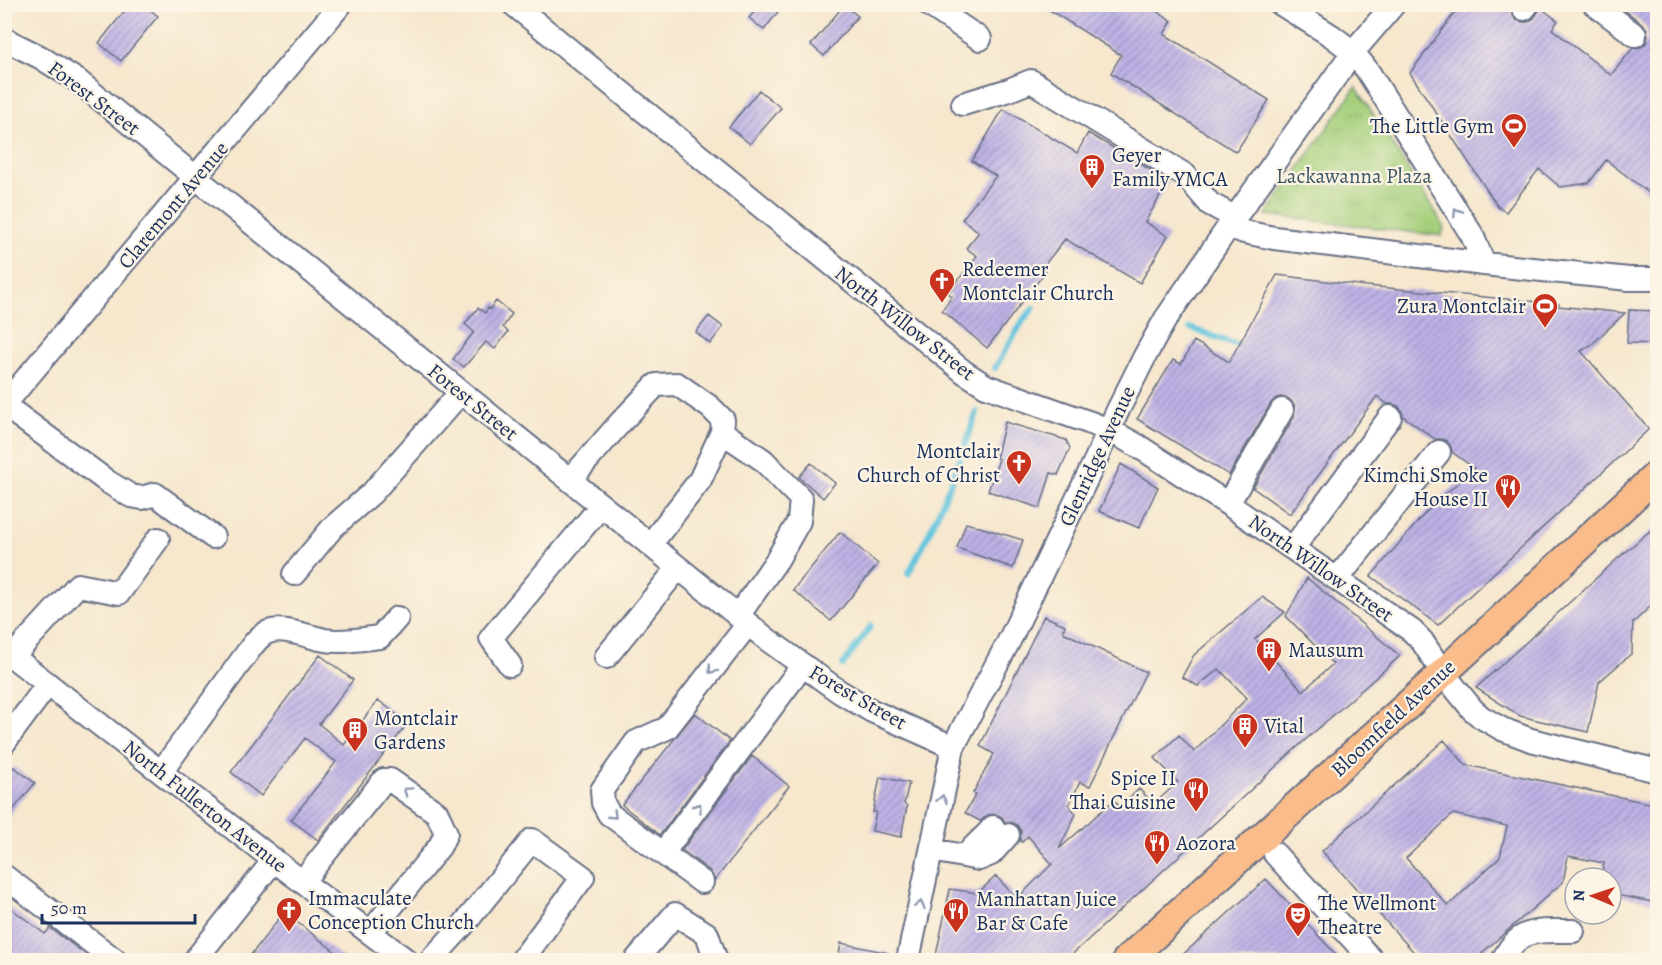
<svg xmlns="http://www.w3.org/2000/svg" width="1662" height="965" font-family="Alegreya,serif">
  <defs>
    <pattern id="park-tufts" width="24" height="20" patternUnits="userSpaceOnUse" patternTransform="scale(1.5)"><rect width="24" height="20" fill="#a6d07c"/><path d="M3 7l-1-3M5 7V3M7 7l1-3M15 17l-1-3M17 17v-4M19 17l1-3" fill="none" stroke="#8eb36e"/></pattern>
    <pattern id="building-hatch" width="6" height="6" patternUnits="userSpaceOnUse" patternTransform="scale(1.5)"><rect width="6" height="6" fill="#bfb3e6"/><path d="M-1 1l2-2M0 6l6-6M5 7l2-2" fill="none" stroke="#9a92be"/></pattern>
  </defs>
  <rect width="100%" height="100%" fill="#fcf5e5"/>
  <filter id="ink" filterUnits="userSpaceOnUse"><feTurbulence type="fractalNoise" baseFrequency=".0167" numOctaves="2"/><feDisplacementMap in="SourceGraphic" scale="12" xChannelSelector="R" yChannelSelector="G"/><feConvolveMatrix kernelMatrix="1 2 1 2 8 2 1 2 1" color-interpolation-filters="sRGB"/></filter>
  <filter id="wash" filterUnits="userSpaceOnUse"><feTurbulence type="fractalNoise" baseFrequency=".008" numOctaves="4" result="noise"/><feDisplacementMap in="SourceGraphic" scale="24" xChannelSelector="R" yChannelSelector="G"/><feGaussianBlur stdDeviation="1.35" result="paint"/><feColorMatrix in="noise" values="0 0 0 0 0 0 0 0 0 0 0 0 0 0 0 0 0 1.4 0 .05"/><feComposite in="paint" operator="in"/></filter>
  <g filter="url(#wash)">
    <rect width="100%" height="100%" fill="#f6e7cd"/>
    <!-- park -->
    <path fill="url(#park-tufts)" stroke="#60806d" stroke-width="1.5" d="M1356 87 1444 226 1442 236 1266 215Z"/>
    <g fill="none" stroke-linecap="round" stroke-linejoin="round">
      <!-- stream -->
      <path stroke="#60c4de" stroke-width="6" d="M1190 328 1238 345
        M995 368 1024 319 1034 308
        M908 574C937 522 957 468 977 412
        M843 665 871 626"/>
    </g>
    <g id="blocks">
      <!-- building -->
      <path fill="url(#building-hatch)" fill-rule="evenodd" d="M130 4H143L158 16 121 61 99 43Z
        M761 4H784L764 30 749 18Z
        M1040 4H1145L1172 21 1164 34 1269 100 1236 152 1111 73 1121 55Z
        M1461 4H1512V14L1516 20 1523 22H1528L1534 18 1541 8 1558 21 1552 29 1611 75 1633 48 1641 47 1646 43 1648 36 1647 29 1644 25 1617 4H1658V200L1606 160 1589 183 1560 187 1539 169 1506 212 1498 207 1410 73Z
        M844 5 858 16 824 56 811 45Z
        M759 90 781 108 750 144 729 127Z
        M1003 109 1077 153 1088 133 1169 181 1145 222 1168 236 1140 283 1065 239 1042 268 1046 271 987 348 942 310 952 296 948 293 977 256 966 248 979 232 962 219 996 176 972 161Z
        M1277 275 1367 286 1559 304 1558 306 1625 313 1591 345 1581 351 1649 429 1438 625 1371 576 1426 512 1474 468 1452 452 1451 447 1447 441 1442 439H1435L1403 416 1402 411 1398 406 1392 404H1387L1377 396 1290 514 1253 488 1294 417 1295 409 1294 404 1289 399 1281 397 1276 398 1271 403 1229 475 1137 419 1173 360 1181 364 1194 341 1229 362Z
        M496 301 512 314 503 327 508 332 495 349 486 342 464 367 453 359 474 332 465 324 478 308 485 313 488 308 490 309Z
        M1629 310 1658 311V344L1627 343Z
        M709 316 723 327 710 344 696 332Z
        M1005 422 1066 440 1070 448 1058 475 1051 473 1040 508 988 491 999 459 996 458Z
        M811 463 835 483 823 498 799 477Z
        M1121 464 1158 487 1139 528 1099 511Z
        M966 523 1023 540 1013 568 957 548Z
        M1658 524V599L1633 623 1632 653 1599 682 1588 732 1520 716 1476 688 1617 559Z
        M840 532 878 564 831 621 793 590Z
        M1307 578 1400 656 1295 749 1066 960H935L950 889 978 893 996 876 1017 899 1052 864 1028 836 1022 842 1020 841 1021 831 1017 825 1011 822H1005L1002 817 996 814 988 815 980 821 965 813 976 794 973 793 994 754 980 746 1044 616 1065 625 1063 632 1146 672 1090 786 1080 782 1069 805 1076 814 1059 849 1114 800 1120 807 1139 789 1154 804 1178 782 1155 758 1179 735 1194 752 1247 698 1219 669 1198 686 1182 677 1194 655 1262 597 1285 612 1255 639 1303 691 1333 664 1286 616Z
        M320 655 353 680 319 724 344 745 378 700 408 723 318 840 291 820 336 762 305 738 261 796 231 772Z
        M695 713 730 741 660 835 622 805Z
        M1444 740 1466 765 1658 805V903L1611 894V878H1601L1604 863 1568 856 1563 882 1482 953 1489 960H1421L1322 851ZM1453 814 1507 826 1500 857 1448 906 1406 858Z
        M752 756 789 786 715 880 710 871 682 850Z
        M14 767 35 783 4 821V779Z
        M880 777 909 783 904 804 907 806 901 837 872 831 876 812H873Z
        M1266 879 1341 960H1177Z
        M4 903 45 934 50 928 93 960H4Z
        M284 912 346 960H247Z
        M841 943 889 953V960H838Z"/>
    </g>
  </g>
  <g filter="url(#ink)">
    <use href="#blocks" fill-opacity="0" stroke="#686f85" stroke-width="1.5"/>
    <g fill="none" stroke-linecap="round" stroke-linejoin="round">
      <!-- minor casing -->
      <g stroke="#686f85" stroke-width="26">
        <path id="minor" d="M513 4 964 372 986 386 1088 422 1109 430 1138 446 1228 504 1412 631 1422 641 1443 673 1472 709 1481 717 1502 729 1531 740 1658 771
          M928 4 980 39
          M1281 4 1332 36 1353 52 1367 70 1472 235 1484 264
          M1594 4 1635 35
          M1524 9 1528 4
          M4 39 40 57 78 81 227 203 768 640 840 692 872 711 953 747
          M963 104 1009 90 1031 81 1185 175 1210 204 1236 218
          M1229 226 1244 232 1274 238 1484 264 1629 279H1658
          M722 432 763 460 801 499 799 521 777 560 738 616
          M570 480 619 424 656 385 677 384 710 407 723 420 722 432 700 480 650 545
          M1228 504 1282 410
          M213 537 155 494 142 498 131 496 108 482 4 405 341 4
          M1293 548 1390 417
          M294 574 333 527 372 493 461 392
          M1337 579 1439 452
          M4 650 288 871 406 960
          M13 656 78 585 119 593 158 539
          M606 657 678 568
          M510 665 491 638 601 506
          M4 743 48 684
          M161 772 247 653C252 646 258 637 266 633 282 625 308 637 325 640 343 643 362 639 380 637L397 618
          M932 850 979 859 991 854 1008 835
          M663 853 803 665
          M1275 854 1372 960
          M966 856C973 845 985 838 993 827
          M4 876 115 960
          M302 882 384 780H390L437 813 446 833 440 846 370 933
          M702 882 609 814 603 803 602 790 636 742 667 728 748 624
          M195 960 274 860
          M431 960 465 923 532 840 583 877 522 960
          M636 960 675 914 707 934 716 960
          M908 960 953 747 1010 639 1096 459 1117 412 1146 354 1165 320 1229 226 1353 52 1394 4
          M1503 960C1520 925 1540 932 1573 931"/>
      </g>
      <!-- major casing -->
      <g stroke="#686f85" stroke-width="32">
        <path id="major" d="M1127 960 1443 673 1658 474"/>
      </g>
      <!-- minor -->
      <use href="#minor" stroke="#fff" stroke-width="22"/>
      <!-- major -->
      <use href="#major" stroke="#f9bc8a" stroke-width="28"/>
    </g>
    <!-- one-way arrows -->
    <defs><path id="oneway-chevron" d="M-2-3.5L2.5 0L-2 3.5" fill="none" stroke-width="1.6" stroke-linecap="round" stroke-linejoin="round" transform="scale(1.5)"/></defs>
    <g stroke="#8d97ae">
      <use href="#oneway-chevron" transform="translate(1457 212) rotate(-123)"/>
      <use href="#oneway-chevron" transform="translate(712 670) rotate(128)"/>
      <use href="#oneway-chevron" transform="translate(407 791) rotate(-146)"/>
      <use href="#oneway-chevron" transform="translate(942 799) rotate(-78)"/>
      <use href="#oneway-chevron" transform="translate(698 807) rotate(-53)"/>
      <use href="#oneway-chevron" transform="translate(613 815) rotate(44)"/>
      <use href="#oneway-chevron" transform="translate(920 905) rotate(-78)"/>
    </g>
  </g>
  <!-- icons -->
  <defs>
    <g id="stadium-pin" transform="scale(1.35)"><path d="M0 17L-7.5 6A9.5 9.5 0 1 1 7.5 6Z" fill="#c8321e" stroke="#fcf5e5"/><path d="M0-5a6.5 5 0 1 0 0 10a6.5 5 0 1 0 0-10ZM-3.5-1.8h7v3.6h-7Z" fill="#fff"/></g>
    <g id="building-pin" transform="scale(1.35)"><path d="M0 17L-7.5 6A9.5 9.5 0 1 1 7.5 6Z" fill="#c8321e" stroke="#fcf5e5"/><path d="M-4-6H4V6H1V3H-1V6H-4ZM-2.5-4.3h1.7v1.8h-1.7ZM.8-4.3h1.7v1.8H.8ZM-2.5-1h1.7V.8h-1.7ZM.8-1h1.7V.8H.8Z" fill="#fff"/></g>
    <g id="church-pin" transform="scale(1.35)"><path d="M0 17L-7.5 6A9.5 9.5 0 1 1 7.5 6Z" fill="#c8321e" stroke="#fcf5e5"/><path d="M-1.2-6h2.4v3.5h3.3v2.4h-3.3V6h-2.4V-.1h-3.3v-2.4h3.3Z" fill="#fff"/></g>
    <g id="restaurant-pin" transform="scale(1.35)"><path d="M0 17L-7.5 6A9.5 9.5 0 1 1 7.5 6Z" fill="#c8321e" stroke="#fcf5e5"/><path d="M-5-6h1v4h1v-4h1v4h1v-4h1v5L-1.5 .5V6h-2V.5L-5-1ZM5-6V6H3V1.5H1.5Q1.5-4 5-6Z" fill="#fff"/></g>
    <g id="theatre-pin" transform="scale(1.35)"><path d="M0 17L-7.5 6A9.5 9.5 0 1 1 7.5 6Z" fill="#c8321e" stroke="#fcf5e5"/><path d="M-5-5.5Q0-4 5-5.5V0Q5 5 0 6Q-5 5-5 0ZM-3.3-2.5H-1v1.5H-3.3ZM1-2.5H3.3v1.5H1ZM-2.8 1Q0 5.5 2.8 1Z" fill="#fff"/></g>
  </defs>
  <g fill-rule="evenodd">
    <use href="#stadium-pin" x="1514" y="126"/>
    <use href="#building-pin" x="1092" y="167"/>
    <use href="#church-pin" x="942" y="281"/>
    <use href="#stadium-pin" x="1545" y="306"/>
    <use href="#church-pin" x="1019" y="463"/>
    <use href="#restaurant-pin" x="1508" y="487"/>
    <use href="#building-pin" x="1269" y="650"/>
    <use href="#building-pin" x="1245" y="726"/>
    <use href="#building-pin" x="355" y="730"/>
    <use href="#restaurant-pin" x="1196" y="790"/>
    <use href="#restaurant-pin" x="1157" y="843"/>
    <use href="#church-pin" x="289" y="910"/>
    <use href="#restaurant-pin" x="956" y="911"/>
    <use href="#theatre-pin" x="1298" y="915"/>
  </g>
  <g text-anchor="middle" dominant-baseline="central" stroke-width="4.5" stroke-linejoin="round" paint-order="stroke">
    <!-- street labels -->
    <g font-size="21" fill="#1b2f5e" stroke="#fcf5e5">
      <text transform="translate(94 98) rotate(37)">Forest Street</text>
      <text transform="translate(173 205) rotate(-50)">Claremont Avenue</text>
      <text transform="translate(905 323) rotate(38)">North Willow Street</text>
      <text transform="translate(473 402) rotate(39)">Forest Street</text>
      <text transform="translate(1097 456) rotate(-65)">Glenridge Avenue</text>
      <text transform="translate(1321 568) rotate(35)">North Willow Street</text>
      <text transform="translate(858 697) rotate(30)">Forest Street</text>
      <text transform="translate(1393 718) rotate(-43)">Bloomfield Avenue</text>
      <text transform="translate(205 806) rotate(38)">North Fullerton Avenue</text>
    </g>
    <!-- poi labels -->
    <g font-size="21" fill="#1b2f5e" stroke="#fcf5e5" text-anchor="start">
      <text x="1494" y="126" text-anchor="end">The Little Gym</text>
      <text x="1112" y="155">Geyer<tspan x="1112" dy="24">Family YMCA</tspan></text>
      <text x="962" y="269">Redeemer<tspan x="962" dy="24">Montclair Church</tspan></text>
      <text x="1526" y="306" text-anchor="end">Zura Montclair</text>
      <text x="1000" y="451" text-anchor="end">Montclair<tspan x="1000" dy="24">Church of Christ</tspan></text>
      <text x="1488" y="475" text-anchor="end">Kimchi Smoke<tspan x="1488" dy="24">House II</tspan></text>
      <text x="1288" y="650">Mausum</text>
      <text x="374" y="718">Montclair<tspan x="374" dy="24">Gardens</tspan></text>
      <text x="1264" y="726">Vital</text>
      <text x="1176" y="778" text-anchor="end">Spice II<tspan x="1176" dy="24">Thai Cuisine</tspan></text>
      <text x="1176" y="843">Aozora</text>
      <text x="308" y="898">Immaculate<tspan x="308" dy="24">Conception Church</tspan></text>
      <text x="976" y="899">Manhattan Juice<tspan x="976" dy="24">Bar &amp; Cafe</tspan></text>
      <text x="1318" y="903">The Wellmont<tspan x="1318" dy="24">Theatre</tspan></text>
    </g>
    <!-- park labels -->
    <g font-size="21" fill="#3e5766" stroke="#fcf5e5">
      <text x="1354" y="176">Lackawanna Plaza</text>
    </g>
  </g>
  <!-- margin -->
  <rect width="1662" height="965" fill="none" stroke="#fcf5e5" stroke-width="24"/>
  <!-- north arrow -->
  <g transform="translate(1593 896) rotate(272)"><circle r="28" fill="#fcf5e5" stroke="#a2a6af" stroke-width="1.5"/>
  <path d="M0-4.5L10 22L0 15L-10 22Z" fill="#c8321e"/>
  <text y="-9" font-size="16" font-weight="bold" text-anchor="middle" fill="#1b2f5e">N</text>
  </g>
  <!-- scale -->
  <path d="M42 914v9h153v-9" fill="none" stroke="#1b2f5e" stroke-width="3"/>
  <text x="51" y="914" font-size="18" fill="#1b2f5e" stroke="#fcf5e5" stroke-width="4.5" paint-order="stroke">50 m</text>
</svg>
